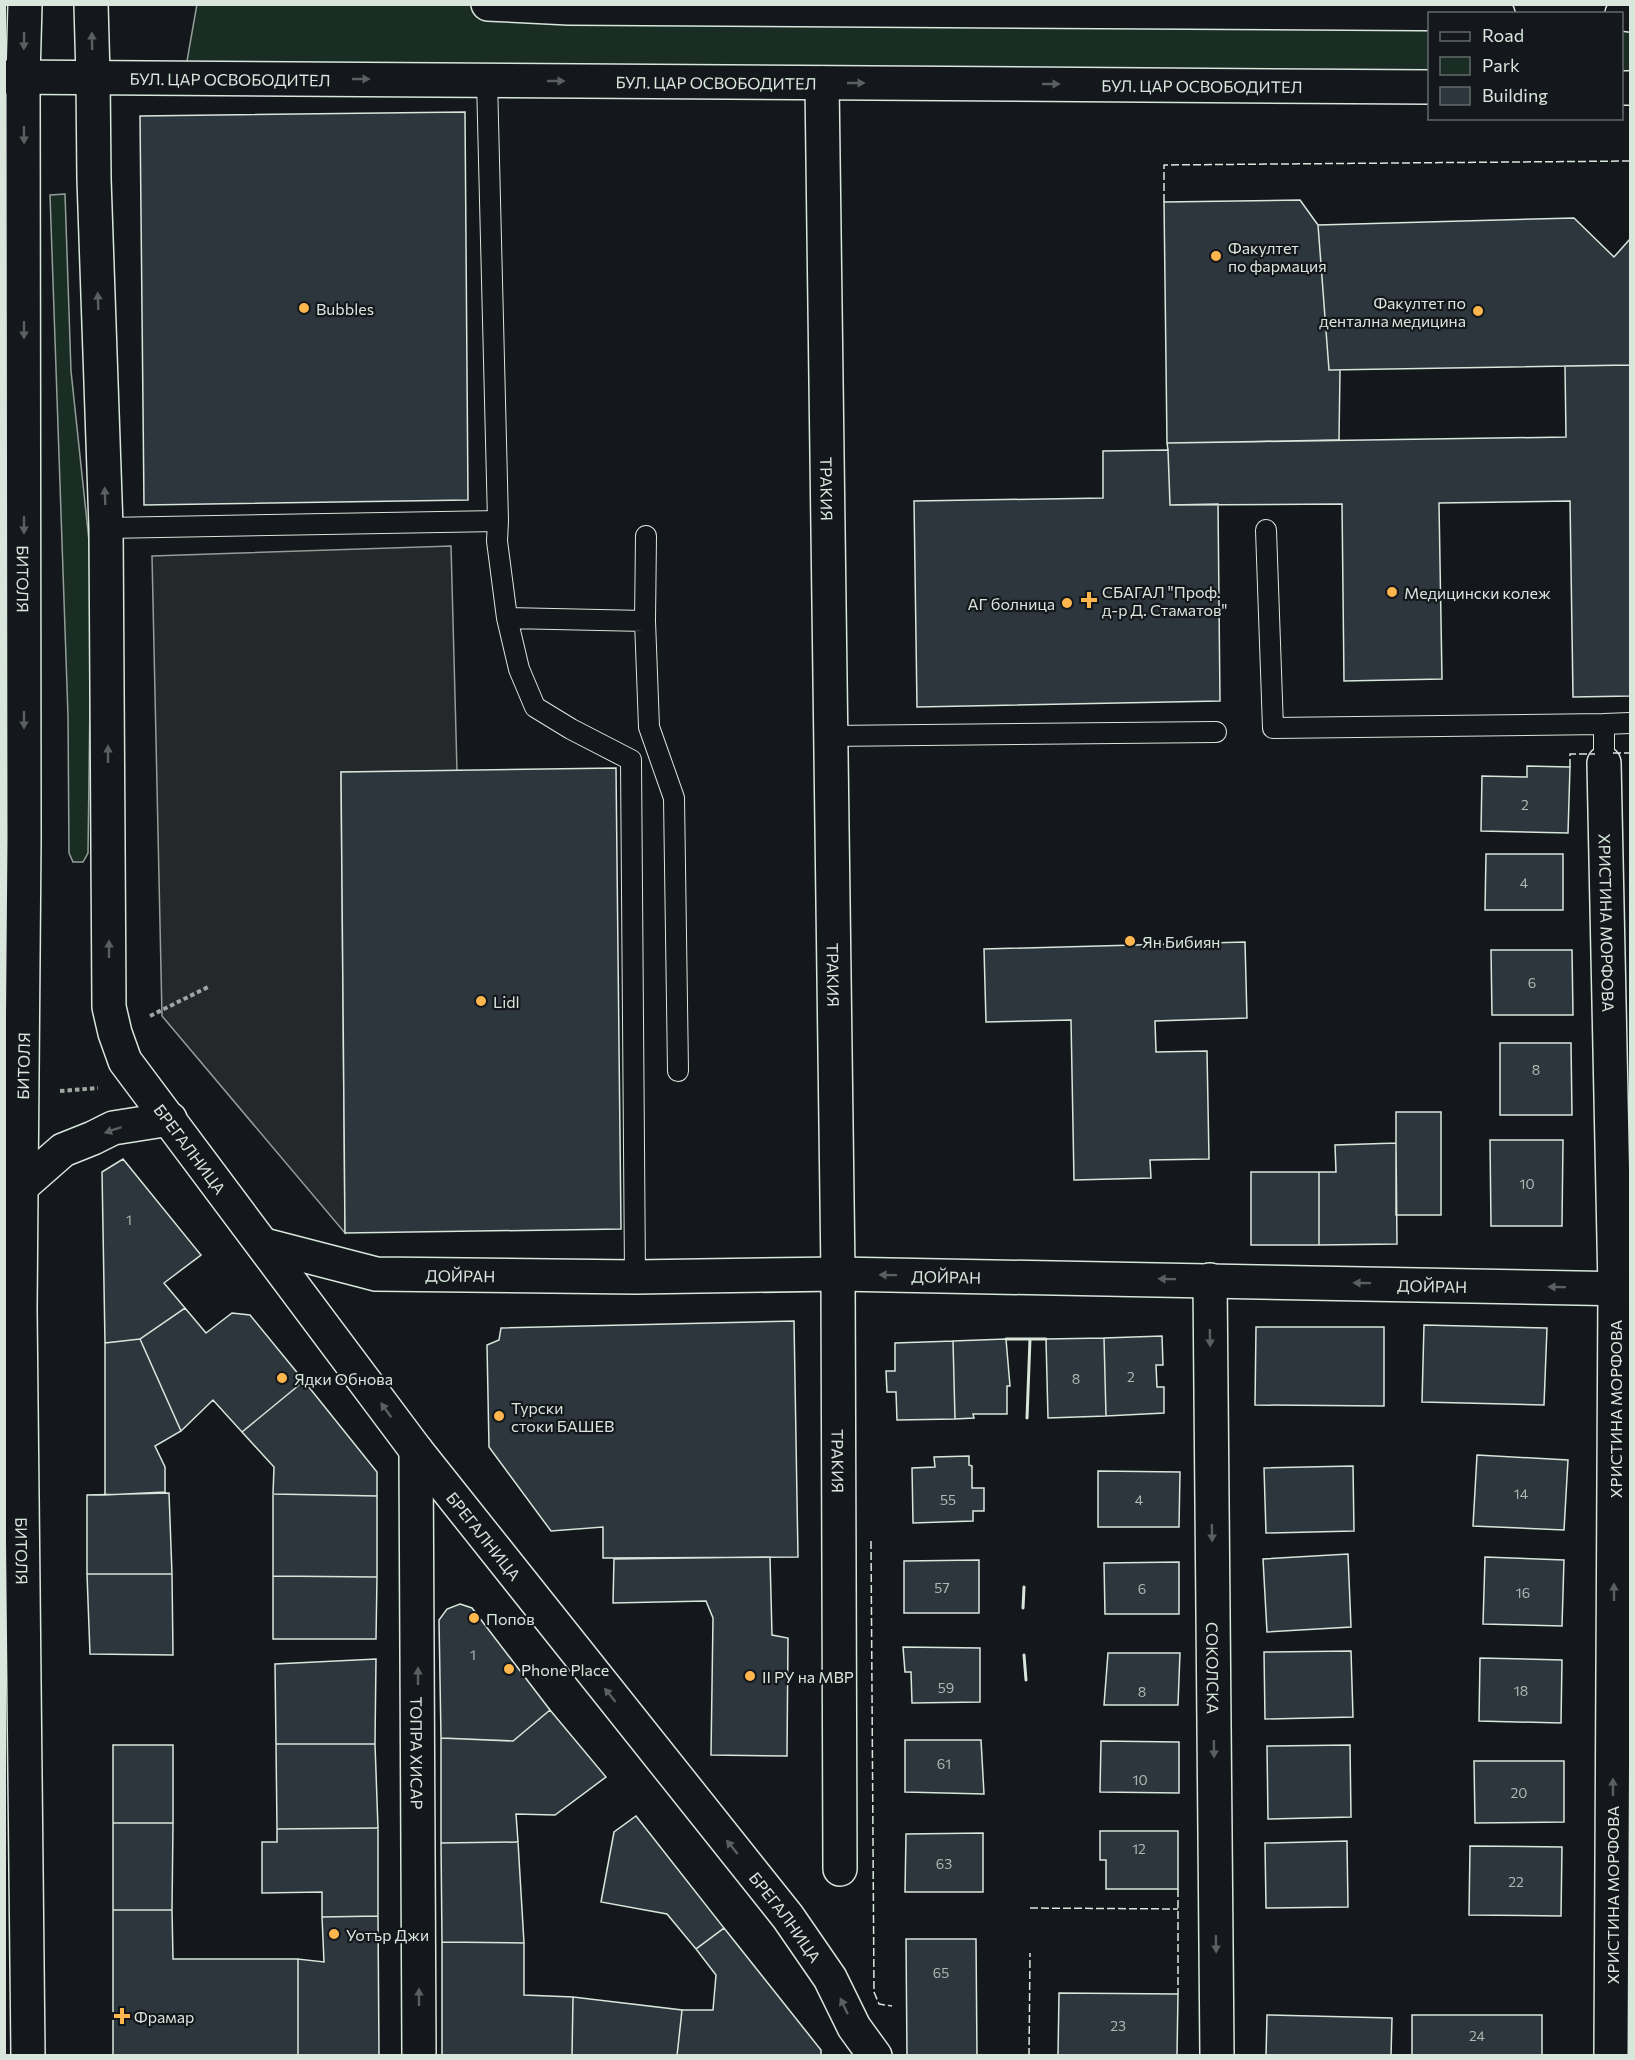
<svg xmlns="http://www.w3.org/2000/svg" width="1635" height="2060" font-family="Commissioner,sans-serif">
  <rect width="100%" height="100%" fill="#14181c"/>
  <!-- green -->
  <path fill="#1a2d24" stroke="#939e99" stroke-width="1.5" d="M197 4H441L569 8 1430 14 1429 87 184 78Z
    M1622 14H1630V88H1622Z
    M65 194 71 371 89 541 91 624 88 853 83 862H73L69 853 68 716 50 195Z"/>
  <!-- parking -->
  <path fill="#24282b" stroke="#939e99" stroke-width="1.5" d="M451 546 457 771 341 772 345 1233 162 1016 152 556Z"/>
  <!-- building -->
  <path fill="#2c363c" stroke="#d8e6dc" stroke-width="1.5" d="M465 112 468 500 144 505 140 116Z
    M1300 200 1318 225 1329 370H1340L1339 440 1167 443 1164 202Z
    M1574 218 1614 257 1630 239V365L1329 370 1318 225Z
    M1630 365V696L1573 697 1570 501 1439 503 1442 679 1344 681 1342 504 1170 505 1168 450 1167 443 1566 437 1565 366Z
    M1168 450 1170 505 1218 504 1220 701 917 707 914 501 1103 498V451Z
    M1527 766 1570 767 1568 833 1481 831 1482 776 1527 777Z
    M616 768 621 1229 345 1233 341 772Z
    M1486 854H1563V910H1485Z
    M1245 942 1247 1018 1155 1021 1156 1052 1207 1051 1209 1159 1150 1160 1151 1178 1074 1180 1071 1020 986 1022 984 949Z
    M1491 950H1572L1573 1015H1492Z
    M1500 1043H1571L1572 1115H1500Z
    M1396 1112H1441V1215H1396Z
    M1490 1140H1563L1562 1226H1491Z
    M1396 1143 1397 1244 1319 1245V1172H1336L1335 1145Z
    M123 1159 201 1255 164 1283 185 1308 140 1339 105 1343 102 1172Z
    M1251 1172H1319V1245H1251Z
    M185 1308 206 1333 232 1313 250 1315 304 1381 242 1432 213 1400 181 1431 140 1339Z
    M794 1321 798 1557 603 1558V1527L551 1531 489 1447 487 1345 499 1340 501 1328Z
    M1424 1325 1547 1328 1544 1405 1422 1402Z
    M1256 1327H1384V1406L1255 1405Z
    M1162 1336 1163 1365H1156L1157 1387H1164V1413L1106 1416 1104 1338Z
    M1104 1338 1106 1416 1048 1418 1046 1339Z
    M140 1339 181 1431 155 1446 165 1467V1492L105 1495V1343Z
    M1006 1339 1010 1386H1007V1414H973L974 1418 955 1419 953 1341Z
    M953 1341 955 1419 897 1420 896 1392H887L886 1371H895V1343Z
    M304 1381 377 1472V1496L273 1494 274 1467 242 1432Z
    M1477 1455 1568 1460 1564 1530 1473 1526Z
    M969 1456V1465L972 1466V1488H984V1511H973V1521L913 1523 912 1468 935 1467 934 1457Z
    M1353 1466 1354 1531 1266 1533 1264 1468Z
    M1098 1471 1180 1472 1179 1527H1098Z
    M169 1493 172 1574H87V1495Z
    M273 1494 377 1496V1577L273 1576Z
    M1348 1554 1351 1627 1267 1632 1263 1559Z
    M770 1557 772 1635 788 1638 787 1756 711 1755 713 1618 706 1601 613 1603 614 1559Z
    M1485 1557 1564 1560 1562 1626 1483 1624Z
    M979 1560V1613H904V1561Z
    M1179 1562V1614H1105L1104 1563Z
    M87 1574H172L173 1655 90 1654Z
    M273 1576 377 1577 376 1639H273Z
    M460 1604 472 1608 550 1710 513 1741 441 1738 439 1620 447 1609Z
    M903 1647 980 1648V1702L912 1703 911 1672H905Z
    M1351 1651 1353 1717 1265 1719 1264 1652Z
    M1108 1653H1180L1178 1705H1104Z
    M1480 1658 1562 1660 1561 1723 1479 1721Z
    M376 1659 375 1744H276L275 1664Z
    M550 1710 606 1777 555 1815 516 1814 518 1842 441 1843V1738L513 1741Z
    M905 1740H981L984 1794 905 1792Z
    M1101 1741 1179 1742V1793L1100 1792Z
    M276 1744H375L378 1828 277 1829Z
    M113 1745H173V1823H113Z
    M1350 1745 1351 1817 1268 1819 1267 1746Z
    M1474 1761H1564V1822L1475 1823Z
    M636 1816 724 1928 696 1949 667 1914 601 1902 614 1832Z
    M113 1823H173L172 1910H113Z
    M378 1828V1916L322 1917V1892L262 1893V1842H277V1829Z
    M1100 1831H1178V1889H1106V1860H1100Z
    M983 1833V1892H905L906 1834Z
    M1347 1841 1348 1907 1266 1908 1265 1843Z
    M518 1842 524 1943 442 1942 441 1843Z
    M1470 1846 1562 1847 1561 1916 1469 1915Z
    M113 1910H172L173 1959H298V2056H113Z
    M378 1916 379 2056H298V1959L324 1962 322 1917Z
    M724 1928 821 2050V2056H677L682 2010H713L716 1975 696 1949Z
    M906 1939H976L977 2056H907Z
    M442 1942 524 1943V1995L573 1997 572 2056H442Z
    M1059 1993 1178 1994 1177 2056H1058Z
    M573 1997 682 2010 677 2056H572Z
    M1267 2015 1392 2018 1391 2056H1266Z
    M1412 2015H1542V2056H1412Z"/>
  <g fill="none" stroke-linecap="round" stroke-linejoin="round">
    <!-- service casing -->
    <g stroke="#d8e6dc" stroke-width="22">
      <path id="service" d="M487 80 498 521 497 541 507 618 519 669 535 707 571 729 631 760 635 1277
        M106 528 498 521
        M1266 530 1273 728 1604 724
        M646 536 645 621 649 727 674 798 678 1071
        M507 618 645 621
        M829 736 1216 732
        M1604 763V724L1630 723"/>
    </g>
    <!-- minor casing -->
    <g stroke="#d8e6dc" stroke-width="36">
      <g id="minor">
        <path id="s1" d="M822 83 838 1274 840 1869"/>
        <path id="s2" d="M1604 763 1615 1288 1611 2056"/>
        <path id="s3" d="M264 1245 376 1274 635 1277 838 1274 1630 1289"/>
        <path id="s4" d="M1210 1280 1217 2056"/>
        <path id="s5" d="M416 1450 419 2056"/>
      </g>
    </g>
    <!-- tertiary casing -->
    <g stroke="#d8e6dc" stroke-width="36">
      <g id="tertiary">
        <path id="s6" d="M23 77 24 839 20 1309 28 2056"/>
        <path id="s7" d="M93 77 94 179 106 528 109 1007 115 1033 125 1061 416 1450 788 1917 830 1978 854 2027 875 2056"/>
        <path d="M22 1186 63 1150 93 1138 113 1128 170 1119"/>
      </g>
    </g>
    <!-- secondary casing -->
    <g stroke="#d8e6dc" stroke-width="36">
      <g id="secondary">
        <path d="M91 4 93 77"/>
        <path d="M488 4 569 8 1498 14"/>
        <path d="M1622 14 1630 15"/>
        <path id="s8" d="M4 77 1430 87"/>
        <path d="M23 77 25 4"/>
        <path d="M1622 88H1630"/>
      </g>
    </g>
    <!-- path -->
    <path stroke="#9da8a2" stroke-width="4" stroke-dasharray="4.5 3" stroke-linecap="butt" d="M150 1016 208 987
      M60 1091 98 1088"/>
    <!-- service -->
    <use href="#service" stroke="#14181c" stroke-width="20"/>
    <!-- minor -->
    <use href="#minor" stroke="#14181c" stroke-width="33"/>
    <!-- tertiary -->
    <use href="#tertiary" stroke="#14181c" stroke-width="33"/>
    <!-- secondary -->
    <use href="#secondary" stroke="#14181c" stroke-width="33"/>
    <!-- fence -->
    <path stroke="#d8e6dc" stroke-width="1.5" stroke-dasharray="8 3" stroke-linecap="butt" d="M1164 202V165L1630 161
      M1613 753H1630
      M1570 767V754H1595
      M871 1541 874 1992 879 2004 892 2006
      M1178 1889V1994
      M1030 1908 1178 1909
      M1029 2056 1030 1953"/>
    <!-- wall -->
    <path stroke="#d8e6dc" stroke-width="3" d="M1006 1339H1046
      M1027 1418 1030 1339
      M1023 1608 1024 1587
      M1024 1655 1026 1680"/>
  </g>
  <!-- one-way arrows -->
  <defs><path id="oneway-solid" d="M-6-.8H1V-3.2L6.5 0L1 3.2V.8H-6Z" transform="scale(1.5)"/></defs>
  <g fill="#59605f">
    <use href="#oneway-solid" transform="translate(24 41) rotate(91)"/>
    <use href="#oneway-solid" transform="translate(92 41) rotate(-91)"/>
    <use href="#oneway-solid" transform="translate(361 79)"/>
    <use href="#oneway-solid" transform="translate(556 81)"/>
    <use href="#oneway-solid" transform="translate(856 83)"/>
    <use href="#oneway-solid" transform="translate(1051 84)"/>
    <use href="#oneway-solid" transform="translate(24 135) rotate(89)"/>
    <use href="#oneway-solid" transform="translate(98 301) rotate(-92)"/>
    <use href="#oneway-solid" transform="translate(24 330) rotate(90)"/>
    <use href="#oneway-solid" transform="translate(105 496) rotate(-92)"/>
    <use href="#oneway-solid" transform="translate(24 525) rotate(90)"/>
    <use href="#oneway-solid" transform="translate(24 720) rotate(90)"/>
    <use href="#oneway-solid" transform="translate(108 754) rotate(-90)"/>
    <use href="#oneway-solid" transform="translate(109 949) rotate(-90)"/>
    <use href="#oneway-solid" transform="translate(113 1130) rotate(161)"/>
    <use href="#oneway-solid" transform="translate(888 1275) rotate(-179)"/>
    <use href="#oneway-solid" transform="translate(1167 1279) rotate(-179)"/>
    <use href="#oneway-solid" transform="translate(1362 1283) rotate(-179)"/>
    <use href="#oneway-solid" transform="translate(1557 1287) rotate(-179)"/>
    <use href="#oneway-solid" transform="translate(1210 1338) rotate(89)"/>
    <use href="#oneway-solid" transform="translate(386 1410) rotate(-126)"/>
    <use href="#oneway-solid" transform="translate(1212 1533) rotate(89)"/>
    <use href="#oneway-solid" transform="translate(1614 1592) rotate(-90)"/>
    <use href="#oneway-solid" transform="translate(418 1676) rotate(-90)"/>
    <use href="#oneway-solid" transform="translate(610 1695) rotate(-129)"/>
    <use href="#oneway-solid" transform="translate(1214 1749) rotate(89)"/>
    <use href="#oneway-solid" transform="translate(1613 1787) rotate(-90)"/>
    <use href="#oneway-solid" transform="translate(732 1847) rotate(-129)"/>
    <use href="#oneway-solid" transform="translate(1216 1944) rotate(89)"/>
    <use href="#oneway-solid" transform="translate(419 1997) rotate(-90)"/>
    <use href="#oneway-solid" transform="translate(844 2006) rotate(-115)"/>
  </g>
  <!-- markers -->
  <g fill="#ffb74d" stroke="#14181c" stroke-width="2">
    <circle cx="1216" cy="256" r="6"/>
    <circle cx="304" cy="308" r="6"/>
    <circle cx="1478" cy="311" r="6"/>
    <circle cx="1392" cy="592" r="6"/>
    <path d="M1086 591h6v6h6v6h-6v6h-6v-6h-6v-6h6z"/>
    <circle cx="1067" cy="603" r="6"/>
    <circle cx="1130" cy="941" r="6"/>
    <circle cx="481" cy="1001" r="6"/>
    <circle cx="282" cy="1378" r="6"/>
    <circle cx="499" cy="1416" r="6"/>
    <circle cx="474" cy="1618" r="6"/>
    <circle cx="509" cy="1669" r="6"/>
    <circle cx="750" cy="1676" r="6"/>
    <circle cx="334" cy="1934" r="6"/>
    <path d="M119 2007h6v6h6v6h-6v6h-6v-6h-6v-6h6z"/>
  </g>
  <g text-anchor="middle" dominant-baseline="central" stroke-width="4.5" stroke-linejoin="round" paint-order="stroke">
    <!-- number labels -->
    <g font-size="14" fill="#adbab4">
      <text x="1525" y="804">2</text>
      <text x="1524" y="882">4</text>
      <text x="1532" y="982">6</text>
      <text x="1536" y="1069">8</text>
      <text x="1527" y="1183">10</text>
      <text x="129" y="1219">1</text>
      <text x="1131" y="1376">2</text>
      <text x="1076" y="1378">8</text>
      <text x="1521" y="1493">14</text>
      <text x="948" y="1499">55</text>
      <text x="1139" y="1499">4</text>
      <text x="942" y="1587">57</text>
      <text x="1142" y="1588">6</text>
      <text x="1523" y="1592">16</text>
      <text x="473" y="1654">1</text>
      <text x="946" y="1687">59</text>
      <text x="1521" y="1690">18</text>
      <text x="1142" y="1691">8</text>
      <text x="944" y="1763">61</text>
      <text x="1140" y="1779">10</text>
      <text x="1519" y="1792">20</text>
      <text x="1139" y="1848">12</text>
      <text x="944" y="1863">63</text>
      <text x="1516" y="1881">22</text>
      <text x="941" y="1972">65</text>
      <text x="1118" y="2025">23</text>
      <text x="1477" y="2035">24</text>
    </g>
    <!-- street labels -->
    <g font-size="16" fill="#d8e6dc" stroke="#14181c">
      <text stroke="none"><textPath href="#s8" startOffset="226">БУЛ. ЦАР ОСВОБОДИТЕЛ</textPath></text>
      <text stroke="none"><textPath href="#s8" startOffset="712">БУЛ. ЦАР ОСВОБОДИТЕЛ</textPath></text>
      <text stroke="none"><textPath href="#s8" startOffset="1198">БУЛ. ЦАР ОСВОБОДИТЕЛ</textPath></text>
      <text stroke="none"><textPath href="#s1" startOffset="406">ТРАКИЯ</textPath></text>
      <text stroke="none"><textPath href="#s6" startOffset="502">БИТОЛЯ</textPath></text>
      <text stroke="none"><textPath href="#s2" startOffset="160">ХРИСТИНА МОРФОВА</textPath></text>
      <text stroke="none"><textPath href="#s1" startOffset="892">ТРАКИЯ</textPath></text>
      <text transform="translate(23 1066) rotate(-89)">БИТОЛЯ</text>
      <text stroke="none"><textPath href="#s7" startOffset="1096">БРЕГАЛНИЦА</textPath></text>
      <text stroke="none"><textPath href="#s3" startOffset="200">ДОЙРАН</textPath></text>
      <text stroke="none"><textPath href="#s3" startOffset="686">ДОЙРАН</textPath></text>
      <text stroke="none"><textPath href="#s3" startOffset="1172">ДОЙРАН</textPath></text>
      <text transform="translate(1615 1409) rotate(-90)">ХРИСТИНА МОРФОВА</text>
      <text stroke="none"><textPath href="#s1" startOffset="1378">ТРАКИЯ</textPath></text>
      <text stroke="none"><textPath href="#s7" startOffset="1582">БРЕГАЛНИЦА</textPath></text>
      <text stroke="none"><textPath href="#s6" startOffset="1474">БИТОЛЯ</textPath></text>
      <text stroke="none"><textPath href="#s4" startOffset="388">СОКОЛСКА</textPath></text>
      <text stroke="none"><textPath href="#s5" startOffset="303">ТОПРА ХИСАР</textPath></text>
      <text transform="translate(1612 1895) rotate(-90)">ХРИСТИНА МОРФОВА</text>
      <text stroke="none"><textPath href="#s7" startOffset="2068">БРЕГАЛНИЦА</textPath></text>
    </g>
    <!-- poi labels -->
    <g font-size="16" fill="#d8e6dc" stroke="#14181c" text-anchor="start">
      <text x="1228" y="247">Факултет<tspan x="1228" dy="18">по фармация</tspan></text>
      <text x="1466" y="302" text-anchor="end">Факултет по<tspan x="1466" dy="18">дентална медицина</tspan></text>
      <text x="316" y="308">Bubbles</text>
      <text x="1102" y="591">СБАГАЛ "Проф.<tspan x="1102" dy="18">д-р Д. Стаматов"</tspan></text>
      <text x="1404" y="592">Медицински колеж</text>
      <text x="1055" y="603" text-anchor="end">АГ болница</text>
      <text x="1142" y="941">Ян Бибиян</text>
      <text x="493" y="1001">Lidl</text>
      <text x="294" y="1378">Ядки Обнова</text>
      <text x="511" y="1407">Турски<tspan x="511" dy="18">стоки БАШЕВ</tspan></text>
      <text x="486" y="1618">Попов</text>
      <text x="521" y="1669">Phone Place</text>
      <text x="762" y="1676">II РУ на МВР</text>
      <text x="346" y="1934">Уотър Джи</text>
      <text x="134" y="2016">Фрамар</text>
    </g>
  </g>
  <!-- border -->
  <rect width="1635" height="2060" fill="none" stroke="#d8e6dc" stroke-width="12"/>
  <!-- legend -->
  <rect x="1428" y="12" width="195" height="108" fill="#14181c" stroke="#626a69" stroke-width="1.5"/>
  <rect x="1440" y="32" width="30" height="9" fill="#14181c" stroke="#626a69" stroke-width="1.5"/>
  <text x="1482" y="42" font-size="18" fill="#d8e6dc">Road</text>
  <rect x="1440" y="57" width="30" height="18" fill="#1a2d24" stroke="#626a69" stroke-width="1.5"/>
  <text x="1482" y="72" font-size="18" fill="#d8e6dc">Park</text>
  <rect x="1440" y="87" width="30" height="18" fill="#2c363c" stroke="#626a69" stroke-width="1.5"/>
  <text x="1482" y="102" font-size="18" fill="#d8e6dc">Building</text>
</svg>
